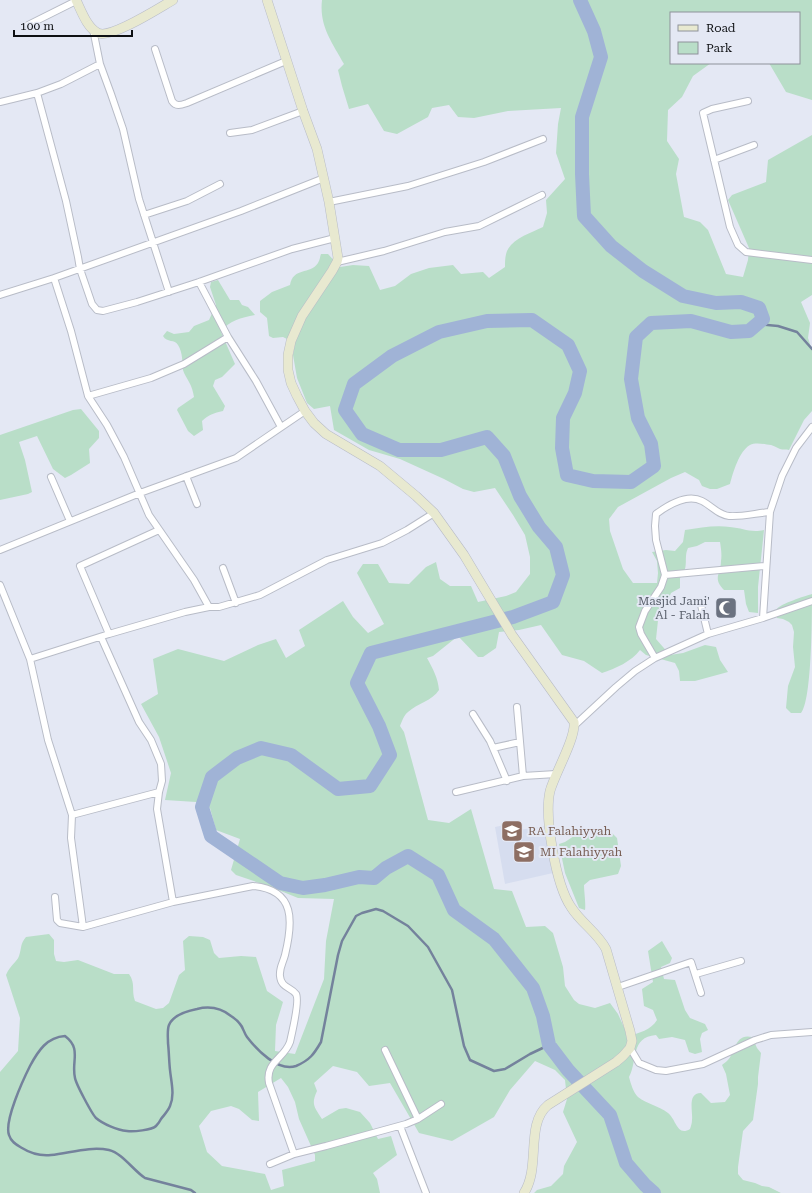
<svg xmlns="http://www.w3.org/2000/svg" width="812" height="1193" font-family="'Roboto Serif',serif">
  <rect width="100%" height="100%" fill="#e4e8f4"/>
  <!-- built -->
  <path fill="#d6ddef" d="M518 822 519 830 545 826 553 873 505 884 495 827Z"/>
  <!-- green -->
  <path fill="#b9dec8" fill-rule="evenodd" d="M322 0H812V100L786 92 769 63H799V13H671V63H711L693 76 682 97 668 110 667 141 679 159 676 174 684 217 700 222 708 230 726 274 743 277 748 260 749 248 728 200 732 195 766 182 768 160 812 135V295L801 302 810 323 808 338 812 350V411L804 420 789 450C786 449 783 450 780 449 777 448 775 446 771 445 765 444 755 442 750 445 739 451 733 473 730 484L717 489H710L702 486 699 480 685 472 671 478 618 507 609 519 610 531 623 569 633 583H657L658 573 657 561 652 552 666 550 675 551 683 542 685 530C700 528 714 525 730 527 743 528 750 533 764 530L758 587V613L749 612 746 604 744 590H724C712 578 721 574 721 561 722 555 721 548 720 542H705L697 546 688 548C683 559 690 566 680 578V588L671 593 668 600 659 611 656 639 670 655 683 653 705 645 716 647 720 660 728 672 695 681H680L679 671 675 663 646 655 640 650C632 661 615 669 602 673L584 661 562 655 541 625 519 630 499 632 496 648 483 657H478L458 636 433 656 427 658C433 669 438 678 439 690 432 701 418 703 408 712 404 715 402 721 400 726L404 732 428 820 449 823 471 809 494 889 512 891 526 927 545 926 553 933 563 967 565 986 574 1000 579 1004 595 1008 610 1003 618 1014 628 1036C639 1033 651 1030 657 1020L653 1010 644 1006 642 989 653 982 648 951 662 941 672 958 670 963 661 967 664 979 675 980 685 1010 690 1018 705 1024 708 1030 702 1033 700 1039 702 1052 695 1054 689 1052 685 1040 672 1037 659 1039 656 1035C630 1037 638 1061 629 1077 631 1084 633 1092 638 1097 647 1104 659 1106 668 1113 676 1119 677 1137 690 1129 691 1126 692 1123 692 1120 693 1111 687 1093 701 1093L711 1103 725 1102 730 1095 726 1074 722 1065C724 1063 726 1062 727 1061 736 1053 734 1033 752 1037L757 1048 761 1053 758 1077V1084L753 1120 743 1131 738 1167V1174L743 1180 755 1183 762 1186 769 1187 781 1193H534L537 1190 551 1186 563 1174 564 1166 577 1142 563 1112 567 1099 565 1080 555 1070 535 1061 510 1090 494 1117 452 1141 419 1133 390 1083 369 1086 357 1072 333 1066 314 1083 317 1091C311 1104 314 1107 322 1119L339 1109 346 1108 360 1112 370 1123 378 1139 391 1136 397 1155 373 1173 377 1179 380 1193H0V1072L18 1051 20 1018 6 975C10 965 17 962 19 956 22 947 20 944 26 937L49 934 54 940V954L56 961 64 962 78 960 114 974H129C136 984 131 990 135 1001L156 1009 163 1008 169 1003 179 975 185 970 183 941 189 936 203 937 210 940 214 953 219 958 241 956 256 957 267 991 283 1002 276 1025 275 1051 295 1054 324 979 326 941 334 899 298 898 271 887 236 875 231 870 240 839 216 830 210 808 196 802 165 800 171 773 159 737 141 704 158 694 153 659 178 649 224 661 258 645 276 639 286 658 305 646 299 630 343 601 353 617 368 633 384 624 357 573 363 564H378L389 583 409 584 426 567 436 562 440 579 450 586H471L478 602 506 596 516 592 530 574V557L525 535 513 515 495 488 474 492 463 489 444 479 400 459 369 450 334 430 330 406 314 409 307 403 297 378 293 355 295 343 283 337 273 338 269 336 267 318 260 312V301L272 292 290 285C293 267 310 275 318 263 320 260 320 256 321 254H328L340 267 353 265 369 266 380 290 395 286 411 274 429 268 453 265 461 274 483 272 489 278 505 267C505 262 505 256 507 251 513 238 531 233 543 227L547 213 546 200 565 179 556 153 558 124 561 108 508 111 474 118 458 117 449 105 432 108 428 117 397 134 384 131 368 104 349 109 342 86 338 70 344 64C332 42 319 26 322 0ZM281 1078 288 1087 295 1102 299 1119 315 1155V1161L282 1170 284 1186 271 1190 265 1174 222 1166 207 1152 199 1126 211 1111 231 1106 239 1109 252 1120 259 1121 258 1092Z
    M218 280 230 300H239L242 305 248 307 255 315C241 318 229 320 221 332L235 364 222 377 215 380 213 386 225 406 223 411C214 413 208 415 202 421L203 430 194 436 188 431 177 410 178 408 194 397C193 392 192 387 189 382 187 378 184 374 183 370 182 362 183 353 178 345 175 339 167 343 163 336L167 331 174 334 189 332 194 326 209 320 216 305 210 287 211 282Z
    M81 409 99 431V438L89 449 90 463 71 475 65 478 53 469 37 436 19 442 25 460 32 492 28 494 0 500V435L73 410Z
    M812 594C812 615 812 701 801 713H791L786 708 788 686 795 667 793 647 794 632 792 625 789 622 783 619 777 618C776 615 775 612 777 609 780 604 805 596 812 594Z
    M605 833H612L617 838 621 866 618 874 590 880 584 885C584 891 586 905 585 910L579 908 565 873 559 844 565 842 577 834 591 836Z"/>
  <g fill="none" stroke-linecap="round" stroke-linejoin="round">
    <!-- stream -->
    <path stroke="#74829c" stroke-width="2.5" d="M757 324 778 326 797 332 812 349
      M195 1193 191 1190 145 1178C134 1171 122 1153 109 1150 90 1146 70 1153 51 1155 41 1156 30 1153 22 1148 17 1145 11 1142 9 1135 4 1121 23 1080 30 1066 38 1051 47 1037 65 1036 82 1049 71 1061 75 1078 76 1084 92 1114 96 1118 103 1124 117 1130 127 1131 133 1132 152 1130 156 1126 158 1124 160 1121 161 1119 164 1115 168 1111 170 1106 175 1095 171 1081 170 1070 169 1061 169 1052 168 1043 168 1037 167 1030 169 1025 173 1015 187 1011 197 1009 209 1006 221 1008 231 1016 234 1018 238 1021 240 1024 243 1027 244 1033 247 1037 257 1050 278 1072 296 1066 310 1060 314 1054 321 1042L338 955 342 941 356 916 362 913 376 909 383 911 408 926 428 947 452 990 464 1046 470 1060 494 1071 505 1069 530 1054 549 1045"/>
    <!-- river -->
    <path stroke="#a0b3d6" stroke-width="14" d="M580 0 594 31 601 57 582 117V174L584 216 611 246 643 271 683 296 716 303 741 302 759 308 763 319 749 331 731 332 691 321 651 323 636 337 631 379 638 418 651 444 654 466 631 482 593 481 567 475 562 448 563 418 575 393 580 371 568 345 532 320 487 321 439 332 392 356 354 384 345 410 362 434 399 450H441L487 437 504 456 520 496 539 527 556 547 563 575 553 602 513 617 371 653 357 683 379 726 390 755 370 786 338 789 291 755 261 748 237 758 212 777 202 807 211 836 280 883 303 888 325 885 359 877 374 878 386 868 408 856 438 875 454 910 494 939 533 988 543 1016 549 1045 568 1070 610 1115 626 1163 645 1185 654 1193"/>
    <!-- street casing -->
    <g stroke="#b8bcc7" stroke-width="8">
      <path id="street" d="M28 25 76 1
        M93 29 100 64
        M155 49 172 101C176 107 181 105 187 103L286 61
        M37 93 66 201 78 257 80 269 92 304 97 310 103 311 137 302 199 282 292 249 335 238
        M748 101 712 109 703 113 730 227 738 245 746 252 812 260
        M0 102 37 93 61 84 100 64 111 94 123 129 139 199 169 292
        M230 133 252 130 303 111
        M714 160 754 145
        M329 202 408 186 484 162 543 139
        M144 215 187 201 220 184
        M337 262 384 251 445 232 479 226 542 195
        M199 282 228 337
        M0 295 54 278
        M88 396 151 378 184 364 228 337 256 381 281 427
        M186 476 197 504
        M51 477 70 521
        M0 550 140 493 236 458 305 411
        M223 568 236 603
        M665 575 765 566
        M0 585 30 659 48 740 72 815 71 838 83 927
        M701 605 708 634
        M209 607 194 580 149 515 124 457 107 425 88 396 71 331 54 278 241 211 324 178
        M763 618 770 512 782 476 796 448 812 427
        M109 634 80 566 159 530
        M101 637 139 722 151 740 161 764 162 781 159 792 157 809 173 902 253 886C296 890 293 922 285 955 283 963 279 968 280 976 281 988 291 987 296 994 300 1000 292 1033 290 1042 284 1059 265 1062 269 1083L294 1154
        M655 658 641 634 639 627 645 611 661 587 665 575 656 540 655 526 656 514C668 505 687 493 702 501 712 506 718 515 729 516 742 517 757 513 770 512
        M30 659 109 634 185 612 209 607H219L260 595 327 560 382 543 407 530 434 513
        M517 707 523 776 556 774
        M473 714 490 741 507 781
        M575 725 616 687 635 671 655 658 708 634 763 618 812 601
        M493 748 520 742
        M456 792 523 776
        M72 815 159 792
        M55 897 57 920 60 923 83 927 173 902
        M696 974 741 961
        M618 987 691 962 701 993
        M630 1048 639 1063 656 1070 666 1071 703 1064 755 1040 771 1035 812 1032
        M385 1050 418 1119
        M400 1126 426 1193
        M270 1164 294 1154 326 1146 406 1124 418 1119 441 1104"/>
    </g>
    <!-- secondary casing -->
    <g stroke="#b8bcc7" stroke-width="10">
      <path id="secondary" d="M76 0C81 10 87 28 98 33 111 39 159 8 173 0
        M267 0 303 111 317 149 329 202 338 258 337 262 332 271 302 316 291 341 288 355V370L291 383 297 396 305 411 314 423 326 434 380 466 416 496 434 513 464 555 512 635 574 722C576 738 555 773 550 791 544 817 556 885 571 907 581 923 597 932 606 949L630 1031 632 1041 630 1048 623 1056 616 1062 548 1105C525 1124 541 1167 524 1193"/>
    </g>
    <!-- street -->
    <use href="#street" stroke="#fff" stroke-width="6"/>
    <!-- secondary -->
    <use href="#secondary" stroke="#e8e9d0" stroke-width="9"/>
  </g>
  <!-- icons -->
  <defs>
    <g id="mosque-square" transform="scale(1.15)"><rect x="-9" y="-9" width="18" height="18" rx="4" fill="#6b7280" stroke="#e4e8f4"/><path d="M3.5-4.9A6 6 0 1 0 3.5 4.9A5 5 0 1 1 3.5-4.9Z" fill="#fff"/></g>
    <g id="school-square" transform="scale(1.15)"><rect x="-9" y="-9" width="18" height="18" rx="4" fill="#8d6e63" stroke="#e4e8f4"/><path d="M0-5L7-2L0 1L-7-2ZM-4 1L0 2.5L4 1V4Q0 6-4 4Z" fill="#fff"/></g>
  </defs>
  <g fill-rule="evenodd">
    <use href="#mosque-square" x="726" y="608"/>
    <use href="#school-square" x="512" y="831"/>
    <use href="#school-square" x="524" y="852"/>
  </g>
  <g text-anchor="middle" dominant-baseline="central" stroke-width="4" stroke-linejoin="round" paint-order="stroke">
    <!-- worship labels -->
    <g font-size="12" fill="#5b616d" stroke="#e4e8f4" text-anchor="end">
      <text x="710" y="601">Masjid Jami'<tspan x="710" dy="14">Al - Falah</tspan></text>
    </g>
    <!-- education labels -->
    <g font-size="12" fill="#785e54" stroke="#e4e8f4" text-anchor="start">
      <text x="528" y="831">RA Falahiyyah</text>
      <text x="540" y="852">MI Falahiyyah</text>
    </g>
  </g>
  <!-- legend -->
  <rect x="670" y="12" width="130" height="52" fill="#e4e8f4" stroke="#8e929a"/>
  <rect x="678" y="25" width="20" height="6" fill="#e8e9d0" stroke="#8e929a"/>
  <text x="706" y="32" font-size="12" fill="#0e1013">Road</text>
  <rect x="678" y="42" width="20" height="12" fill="#b9dec8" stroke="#8e929a"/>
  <text x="706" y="52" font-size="12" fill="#0e1013">Park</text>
  <!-- scale -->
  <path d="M14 30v6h118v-6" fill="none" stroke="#0e1013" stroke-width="2"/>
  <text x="20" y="30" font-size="12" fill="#0e1013" stroke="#e4e8f4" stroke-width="3" paint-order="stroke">100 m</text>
</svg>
